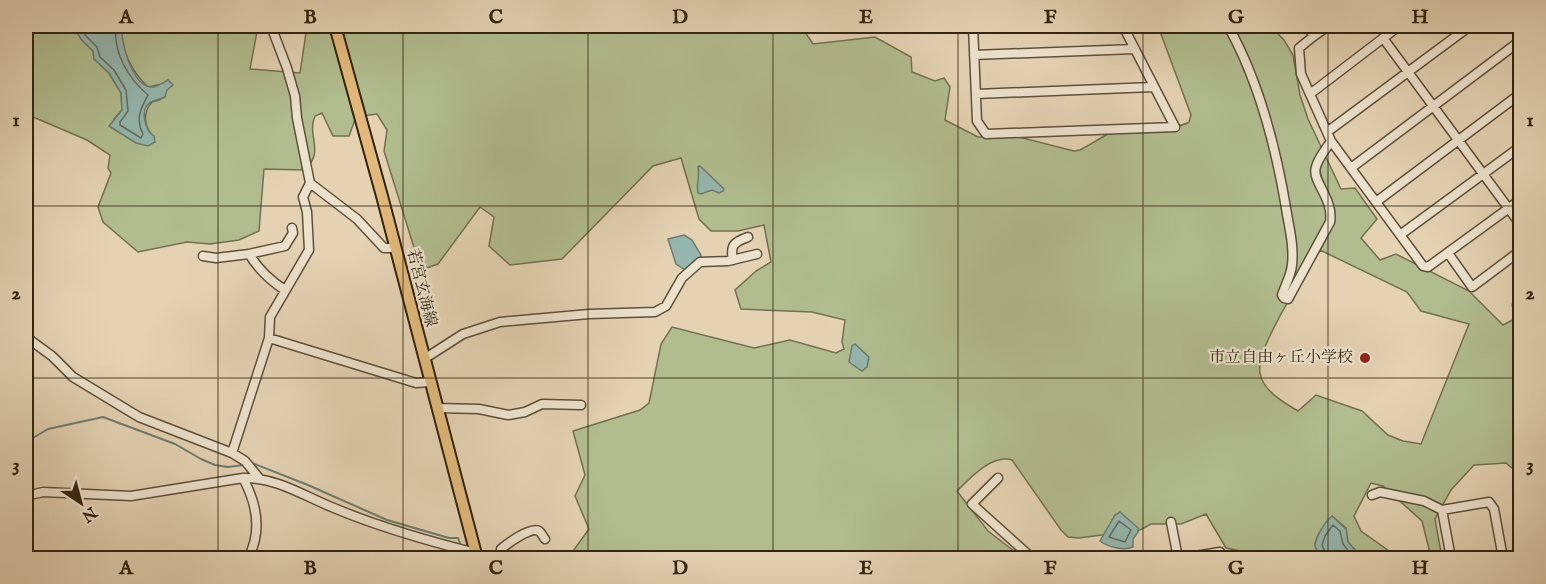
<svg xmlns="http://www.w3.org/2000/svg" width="1546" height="584" font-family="'IM FELL English','Noto Serif JP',serif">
  <rect width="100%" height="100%" fill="#e4d2b3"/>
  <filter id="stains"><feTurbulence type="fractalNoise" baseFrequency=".00333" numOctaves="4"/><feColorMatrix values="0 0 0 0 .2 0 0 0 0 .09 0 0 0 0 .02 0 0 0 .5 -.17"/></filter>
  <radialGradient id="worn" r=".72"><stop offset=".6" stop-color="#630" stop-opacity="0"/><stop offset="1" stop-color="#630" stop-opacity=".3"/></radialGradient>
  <!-- green -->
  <path fill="#b1bd8f" stroke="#727050" stroke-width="1.5" fill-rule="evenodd" d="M26 26H77L81 39 93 51 94 59 109 73 121 93 122 110 114 119 151 134C144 124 143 112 152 102L160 100 158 85 148 87C131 71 120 49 122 26H258L250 69 300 73 307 26H801L813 44 875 37 911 57 912 72 935 81 944 78 950 87 945 120 978 137 1015 136 1074 151 1080 150C1097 141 1117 126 1137 124 1153 122 1175 131 1189 122L1191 115 1158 26H1270L1284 40 1293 55 1300 95 1308 119 1341 189 1355 188 1377 219 1361 238 1380 260 1396 254 1469 291 1503 325 1520 316V475L1506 463 1474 465 1451 490 1435 519 1442 558H1424L1429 549 1422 521 1383 486 1371 483 1354 516 1361 531 1399 558H1362L1348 542 1346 528 1332 516 1318 535 1315 544 1323 558H1260L1255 554 1226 548 1206 514 1181 524H1151L1140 530 1079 538 1068 537 1061 530 1012 460C992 454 970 478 957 491L988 531 1014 551V558H568L589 529 575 496 585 475 573 431 640 410 649 403 661 344 672 327 754 348 790 340 836 353 844 349 842 342 845 320 812 312 741 309 735 290 756 271 771 262 764 225 738 231H711L699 219 681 158 653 166 562 259 510 265 489 246 494 217 480 207 438 264 421 270 384 151 387 130 377 114 356 117 349 136H333L322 113 315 116C306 136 326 152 304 170L264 169 259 231 239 240 210 244 187 242 138 252 103 222 98 207 111 173 108 168 110 155 87 140 26 114ZM1320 250 1407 292 1421 311 1469 324 1421 444 1403 441 1388 435 1362 411 1316 395 1298 411C1283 402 1263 391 1260 373 1255 348 1306 273 1320 250Z"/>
  <!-- water -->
  <path fill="#95b7af" stroke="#6d7c70" stroke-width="1.5" d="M77 26H122C120 41 132 84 150 87 156 88 163 83 168 80L173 85 167 90 165 97C160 100 156 99 151 102 139 109 145 130 154 136L155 142 148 146 136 143 109 126 122 110 121 93 109 73 94 59 93 51 81 39 77 33Z
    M700 166 724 189 723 191 719 193 712 190 701 194 698 193C696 184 700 176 698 167Z
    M684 235 692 240 701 255 700 259 685 270 676 264 668 239Z
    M855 344 869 357 867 367 862 371 849 362 852 346Z
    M1120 512 1138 528V532L1133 539V547C1124 551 1108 547 1100 541L1115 515Z
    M1332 516 1346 529 1348 542 1362 558H1323C1321 555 1316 550 1315 546 1315 537 1326 521 1332 516Z"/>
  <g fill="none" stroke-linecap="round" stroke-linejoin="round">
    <!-- shore -->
    <path stroke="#646e60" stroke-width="1.5" d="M82 26 85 35 97 47 100 57 114 70 126 90 128 111 120 122V125L141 138 143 134C135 119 141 108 148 95 128 78 113 53 116 26
      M1119 521 1131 530 1125 542 1109 537Z
      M1328 558 1322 545 1325 536 1333 525 1340 531 1343 544 1354 558"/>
    <!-- stream -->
    <path stroke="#6d7c70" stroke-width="2" d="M26 442 48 429 103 417 175 444 201 459 215 465 228 467 243 465
      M252 463 308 485 387 520 449 538H458L461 546"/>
    <!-- minor casing -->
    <g stroke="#5e503a" stroke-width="11">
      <path id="minor" d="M273 26 274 34 287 68 295 96 297 118 310 183 357 219 384 248H396
        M973 26 977 121 986 134 1175 127 1123 26
        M1228 26C1259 81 1277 152 1287 214 1290 231 1294 248 1292 265 1291 275 1285 286 1282 295L1284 298 1288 299 1330 222C1334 198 1311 181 1316 167 1318 158 1326 149 1331 141
        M1307 26 1314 36 1299 48 1301 74 1331 141 1423 266 1428 267 1520 200
        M1517 26 1520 30
        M1314 36 1328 26
        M1383 38 1520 224
        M974 55 1135 49
        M976 94 1153 87
        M1310 94 1399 26
        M1327 132 1470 26
        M1351 168 1520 41
        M1376 202 1520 94
        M1400 235 1520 147
        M1448 253 1472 287 1520 251
        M249 254 285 246 293 233 292 228
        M203 256 216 258 249 254C259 270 269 280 285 290
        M733 260C730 245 734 242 748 237
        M1517 305 1520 303
        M26 337 52 356 73 377 139 417 232 453 245 461 259 478
        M269 338 416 383 430 382
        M424 359 463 334 500 322 589 314 655 312 666 306 682 278 700 262 728 261 757 254
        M437 408 479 409 508 415 525 412 542 404 581 405
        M232 453 269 338 270 317 309 250 307 212 303 197 310 183
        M243 478C257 504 262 532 248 558
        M998 478 972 504 1032 558
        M1372 495 1380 492 1424 501 1442 510 1489 502 1494 509 1503 558
        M26 496 43 492 131 496 243 478C276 477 304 496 334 508 379 527 428 541 476 553
        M1442 510 1451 558
        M1171 522 1178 558
        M477 558 484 557 489 558
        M500 558 501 549C507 544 531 526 539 531 542 533 543 537 545 539
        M1183 558 1220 552 1224 558"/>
    </g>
    <!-- major casing -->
    <g stroke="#322411" stroke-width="14">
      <path id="major" d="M335 26 382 196 477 558"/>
    </g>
    <!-- minor -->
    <use href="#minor" stroke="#ede2ce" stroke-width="8"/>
    <!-- major -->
    <use href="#major" stroke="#e2b97a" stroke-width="10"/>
  </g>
  <!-- grid -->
  <path fill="none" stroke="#322411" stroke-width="1.5" stroke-opacity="0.55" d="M218 26V558M403 26V558M588 26V558M773 26V558M958 26V558M1143 26V558M1328 26V558M26 206H1520M26 378H1520"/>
  <!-- markers -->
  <circle fill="#8f2418" stroke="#ede2ce" stroke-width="2" cx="1365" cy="358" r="6"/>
  <g text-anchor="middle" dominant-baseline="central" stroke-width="4.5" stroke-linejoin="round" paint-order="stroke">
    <!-- street labels -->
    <g font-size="16" fill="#322411" stroke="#ede2ce">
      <text transform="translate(421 288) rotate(76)">若宮玄海線</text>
    </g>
    <!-- poi labels -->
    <g font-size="16" fill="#322411" stroke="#ede2ce" text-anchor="end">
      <text x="1353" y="358">市立自由ヶ丘小学校</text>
    </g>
  </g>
  <!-- margin -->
  <rect width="1546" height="584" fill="none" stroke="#e4d2b3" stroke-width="66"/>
  <!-- north arrow -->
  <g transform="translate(81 503) rotate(144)" stroke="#ede2ce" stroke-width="4.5" paint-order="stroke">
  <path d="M0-4.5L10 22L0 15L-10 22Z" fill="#322411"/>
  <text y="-9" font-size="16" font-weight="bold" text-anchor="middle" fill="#322411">N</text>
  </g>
  <rect x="33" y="33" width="1480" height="518" fill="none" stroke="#322411" stroke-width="2"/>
  <g font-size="20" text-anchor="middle" font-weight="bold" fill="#322411">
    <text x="126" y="23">A</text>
    <text x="310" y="23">B</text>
    <text x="496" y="23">C</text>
    <text x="680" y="23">D</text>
    <text x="866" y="23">E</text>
    <text x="1050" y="23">F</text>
    <text x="1236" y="23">G</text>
    <text x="1420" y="23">H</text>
    <text x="16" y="126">1</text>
    <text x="1530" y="126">1</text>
    <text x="16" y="299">2</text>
    <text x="1530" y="299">2</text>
    <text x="16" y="471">3</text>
    <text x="1530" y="471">3</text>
    <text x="126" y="574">A</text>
    <text x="310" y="574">B</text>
    <text x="496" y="574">C</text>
    <text x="680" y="574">D</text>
    <text x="866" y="574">E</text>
    <text x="1050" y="574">F</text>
    <text x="1236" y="574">G</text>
    <text x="1420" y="574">H</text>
  </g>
  <rect width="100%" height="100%" filter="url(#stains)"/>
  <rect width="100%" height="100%" fill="url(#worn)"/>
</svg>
